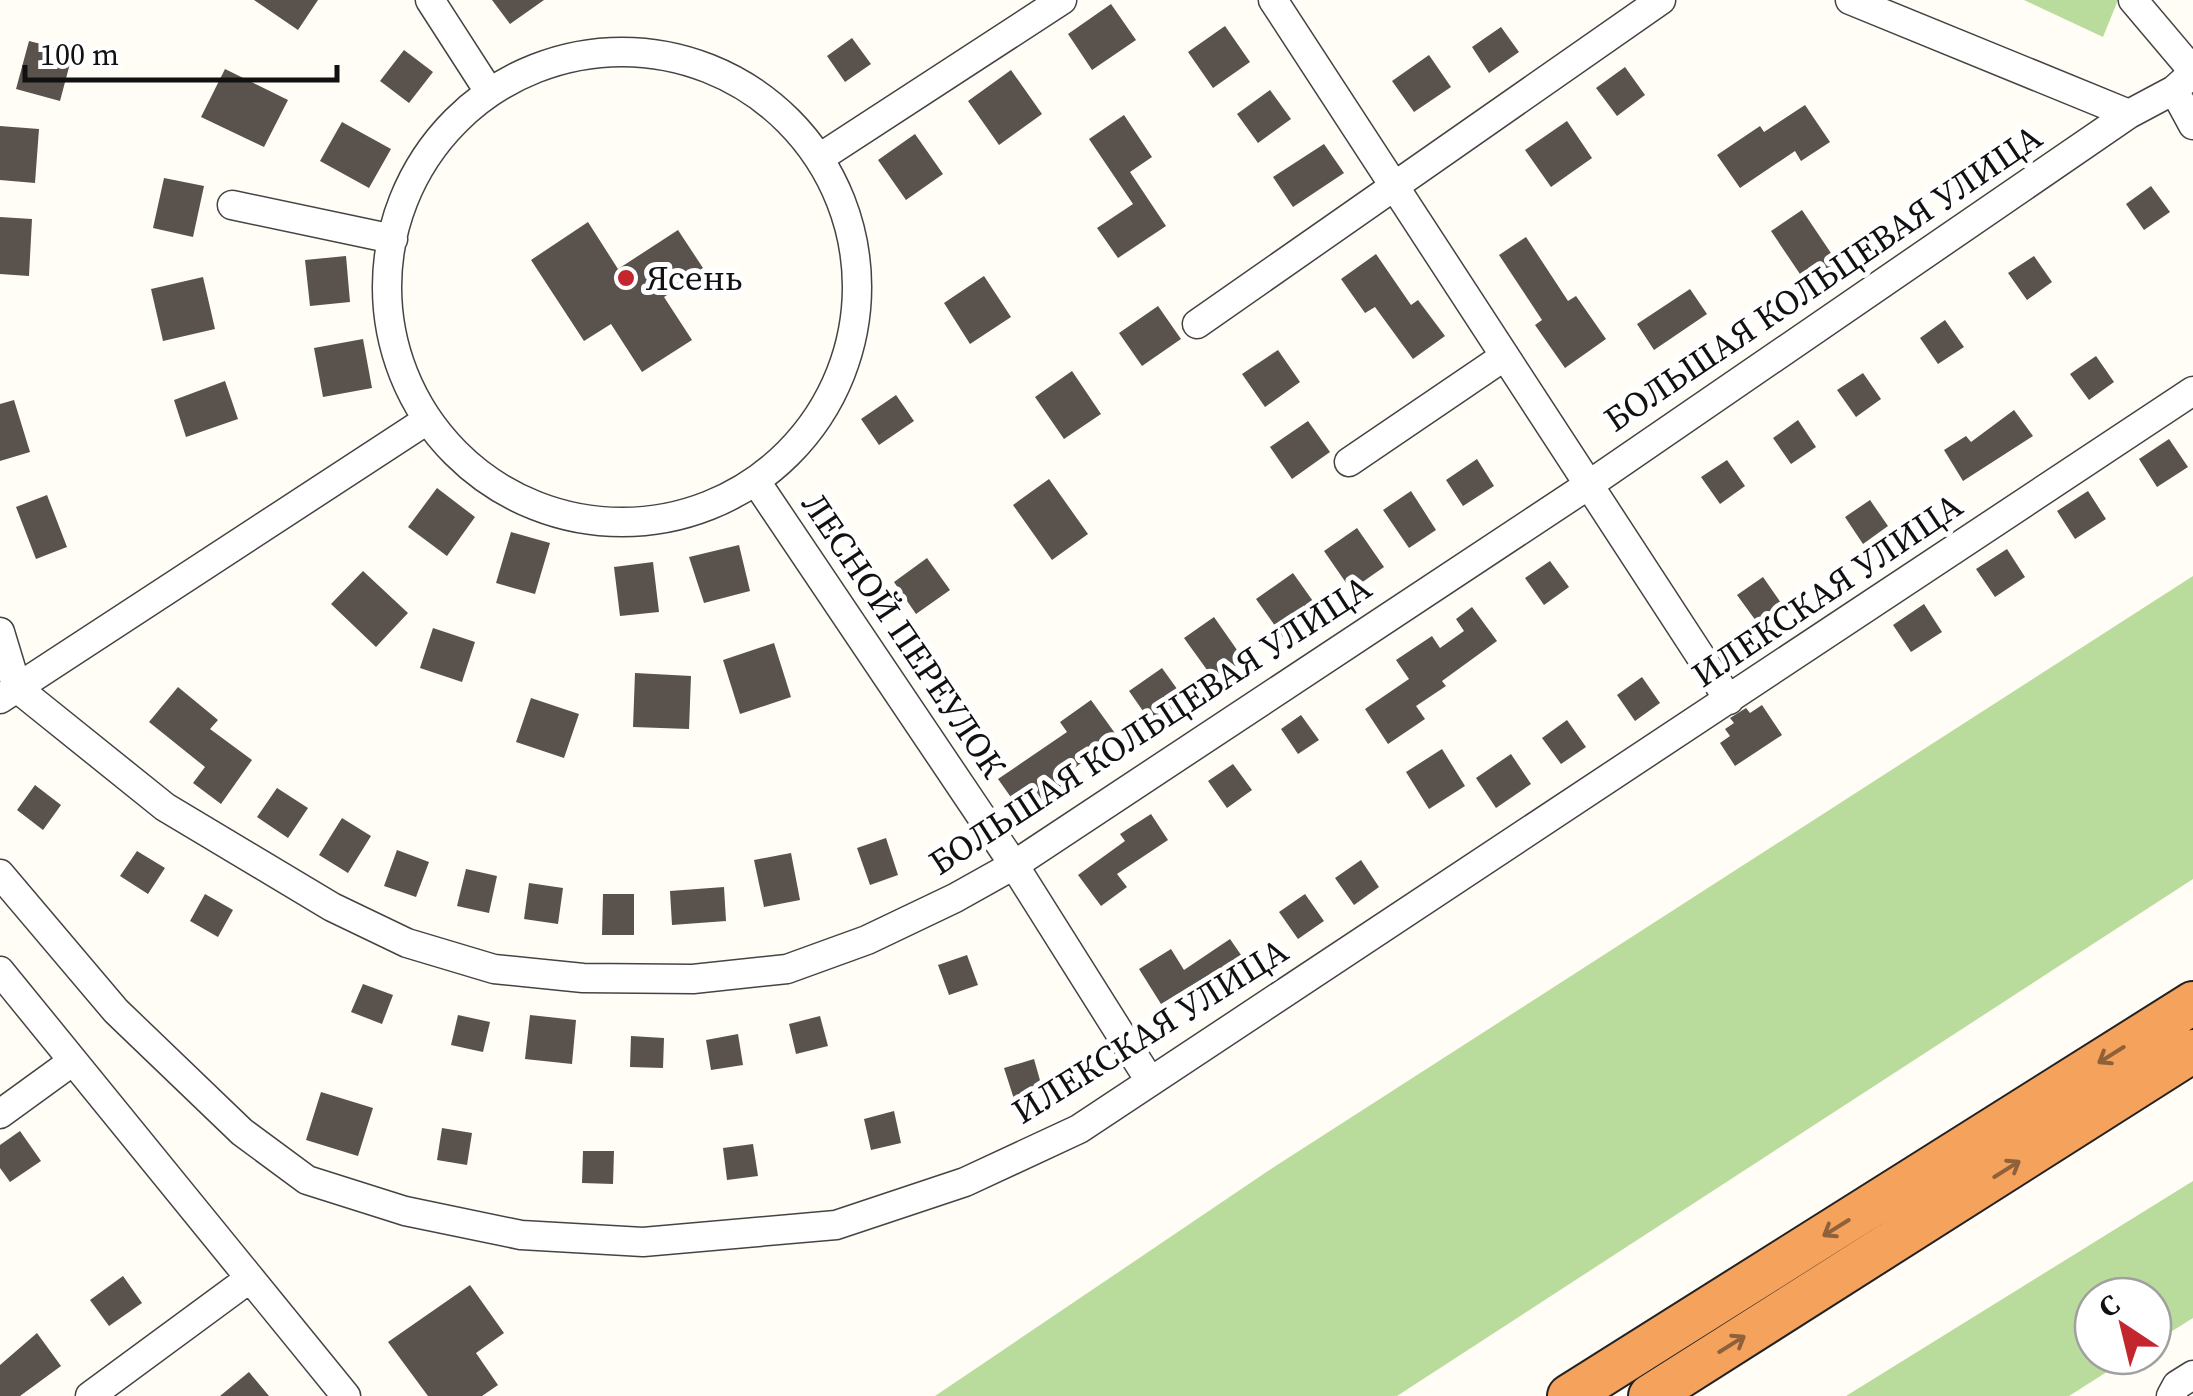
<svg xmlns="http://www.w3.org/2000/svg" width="2193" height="1396" font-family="'Source Serif 4',serif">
  <rect width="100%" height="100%" fill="#fffdf5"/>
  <!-- forest -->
  <path fill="#b9dc9c" d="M2024 0H2118L2103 37Z
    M2193 576V879L1397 1396H935L1274 1167Z
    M2193 1181V1318L2153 1343V1296H2093V1356H2132L2069 1396H1846Z"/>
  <!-- building -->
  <path fill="#5a524d" d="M254 0H318L298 30Z
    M492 0H544L510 24Z
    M1111 4 1136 40 1092 70 1068 34Z
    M1225 26 1250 62 1213 88 1188 52Z
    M1501 27 1519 52 1489 73 1472 47Z
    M852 38 871 64 845 82 827 56Z
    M29 41 73 52 60 101 16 89Z
    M404 50 433 72 409 103 380 81Z
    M1429 55 1451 87 1414 112 1392 81Z
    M1625 67 1645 95 1617 116 1596 88Z
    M225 69 288 100 264 147 201 117Z
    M1011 70 1042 114 999 145 968 101Z
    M1270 90 1291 119 1258 143 1237 114Z
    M1805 105 1830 142 1801 161 1795 151 1740 188 1717 155 1760 126 1764 132Z
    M1124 115 1152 157 1130 172 1166 226 1118 258 1097 228 1133 204 1089 139Z
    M1567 121 1592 158 1551 187 1525 150Z
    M342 122 391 149 369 188 320 161Z
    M0 126 39 129 35 183 0 180Z
    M915 134 943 174 906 200 878 160Z
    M1324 144 1344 173 1293 207 1273 177Z
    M164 178 204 186 193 237 153 228Z
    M2151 186 2170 212 2144 230 2126 204Z
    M1802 210 1837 262 1806 283 1771 231Z
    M0 217 32 219 29 276 0 274Z
    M588 222 618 269 678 230 705 271 664 297 692 340 642 372 611 324 584 341 531 260Z
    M1526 237 1568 301 1576 296 1606 339 1565 368 1535 325 1542 320 1499 255Z
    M1376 254 1411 305 1418 300 1445 336 1413 359 1375 307 1365 313 1341 279Z
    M346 256 350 302 310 306 305 260Z
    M2034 256 2052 282 2027 300 2008 273Z
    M984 276 1011 317 970 344 944 303Z
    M203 277 215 329 163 341 151 289Z
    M1690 289 1707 314 1654 350 1637 324Z
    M1158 306 1181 339 1142 366 1119 333Z
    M1945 320 1964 347 1938 364 1920 338Z
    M363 339 372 388 323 397 314 348Z
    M1278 350 1300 382 1265 407 1242 374Z
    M2096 356 2114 382 2089 400 2070 374Z
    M1072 371 1101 414 1064 439 1035 397Z
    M1863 373 1881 399 1856 417 1837 390Z
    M225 381 238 419 186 437 174 400Z
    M896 395 914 421 879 445 861 419Z
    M14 400 30 452 0 461V404Z
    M2014 410 2033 436 1963 481 1944 450 1966 436 1971 442Z
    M1798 420 1816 447 1791 464 1773 438Z
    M1308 421 1330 452 1292 479 1270 447Z
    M2169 439 2188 467 2157 487 2139 459Z
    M1477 459 1494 486 1463 506 1446 480Z
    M1727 460 1745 486 1720 504 1701 477Z
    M1049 479 1088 534 1052 560 1013 505Z
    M437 488 475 517 447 556 408 527Z
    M1411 491 1436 530 1409 548 1383 510Z
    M2088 491 2106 519 2075 539 2057 511Z
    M47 495 67 547 36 559 16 507Z
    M1870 500 1888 526 1863 544 1845 517Z
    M1357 528 1384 567 1351 590 1324 551Z
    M511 532 550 543 535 594 496 583Z
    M739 545 750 591 704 603 689 557Z
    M2007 549 2025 577 1995 597 1976 569Z
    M927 558 950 590 916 614 894 582Z
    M1550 561 1569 587 1544 605 1525 578Z
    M653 562 659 612 620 616 614 567Z
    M363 571 408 613 376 647 331 604Z
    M1293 573 1320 611 1283 637 1256 599Z
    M1763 577 1781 603 1756 621 1737 595Z
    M1924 604 1942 632 1911 652 1893 625Z
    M1472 607 1497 641 1442 681 1446 686 1416 706 1425 719 1388 744 1365 709 1409 679 1396 660 1432 636 1440 648 1464 631 1456 619Z
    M1214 617 1244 660 1215 681 1184 638Z
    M433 628 475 642 462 682 420 668Z
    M774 643 791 697 740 714 723 660Z
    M1162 668 1185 700 1152 724 1129 691Z
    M635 673 691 676 689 729 633 727Z
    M1642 677 1660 703 1635 721 1617 695Z
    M178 687 218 720 210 729 252 760 221 804 193 783 205 767 149 722Z
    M531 698 579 714 564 758 516 742Z
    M1091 700 1117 736 1064 776 1068 782 1022 813 998 779 1067 732 1060 722Z
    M1762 705 1782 735 1735 766 1720 743 1730 736 1725 729 1734 723 1730 718 1746 708 1750 713Z
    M1301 715 1319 740 1298 754 1281 729Z
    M1567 720 1586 747 1561 764 1542 738Z
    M1442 749 1465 786 1429 809 1406 772Z
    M1511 754 1531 784 1496 808 1476 778Z
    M1233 764 1252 790 1227 808 1208 781Z
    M35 785 61 805 43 830 17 810Z
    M277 788 308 808 288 838 257 817Z
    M1151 814 1168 840 1117 874 1127 887 1101 906 1078 875 1125 841 1120 834Z
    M342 818 371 836 348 873 319 855Z
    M886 838 898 875 870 885 857 848Z
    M397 850 429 862 416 897 384 886Z
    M137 851 165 868 148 894 120 876Z
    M791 853 800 900 764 907 754 860Z
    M1361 860 1379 887 1354 905 1335 878Z
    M466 869 497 876 489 913 457 906Z
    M529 883 563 888 558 924 524 919Z
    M724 887 726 921 672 925 670 891Z
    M205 894 233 910 218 937 190 921Z
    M603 894H634V935H602Z
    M1305 894 1324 921 1298 939 1279 912Z
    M1230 939 1248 965 1223 983 1215 971 1161 1004 1139 969 1171 949 1184 970Z
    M967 955 978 985 949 995 938 965Z
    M363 984 393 995 382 1024 351 1012Z
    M458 1015 490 1022 483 1052 451 1045Z
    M530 1015 576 1020 572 1064 525 1059Z
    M820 1016 828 1046 796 1054 789 1024Z
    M738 1034 743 1065 711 1070 706 1040Z
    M631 1036 664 1038 663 1068 630 1067Z
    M1034 1059 1043 1091 1014 1099 1004 1068Z
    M321 1092 373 1108 358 1156 306 1140Z
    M894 1111 901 1143 871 1150 864 1119Z
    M442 1128 472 1133 467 1165 437 1160Z
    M20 1131 41 1161 10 1182 0 1168V1145Z
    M753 1144 758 1176 727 1180 723 1148Z
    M583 1151H614L613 1184 582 1183Z
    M123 1276 142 1303 109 1326 90 1300Z
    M470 1285 504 1333 476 1353 498 1385 482 1396H428L388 1342Z
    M37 1333 61 1366 20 1396H0V1365Z
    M249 1372 269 1396H220Z"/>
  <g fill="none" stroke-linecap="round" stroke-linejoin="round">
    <!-- minor casing -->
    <g stroke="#444" stroke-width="31">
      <path id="minor" d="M430 0 488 90
        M1273 0 1729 700
        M1850 0 2129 114
        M2133 0 2193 71
        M387 287a235 235 0 1 1 470 0a235 235 0 1 1-470 0Z
        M2174 90 2193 125
        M824 155 1062 0
        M232 205 393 239
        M1197 324 1661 0
        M1349 462 1505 356
        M757 483 1014 865 1150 1081
        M0 632 17 688 165 807 332 907 407 943 494 969 583 978 693 979 787 969 867 940 955 898 1014 865 1590 484 2129 114 2174 90 2193 73
        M0 699 424 422
        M0 874 116 1011 242 1132 307 1180 405 1211 521 1235 643 1242 836 1225 965 1182 1079 1129 2193 391
        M0 971 346 1396
        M0 1114 73 1061
        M90 1396 249 1279
        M2171 1396 2177 1385 2193 1375"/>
    </g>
    <!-- highway casing -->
    <g stroke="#222" stroke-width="46">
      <path id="highway" d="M1569 1396 2193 1003
        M1650 1396 2193 1051"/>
    </g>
    <!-- minor -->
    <use href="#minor" stroke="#fff" stroke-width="28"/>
    <!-- highway -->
    <use href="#highway" stroke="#f5a25d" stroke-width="42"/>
  </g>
  <!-- one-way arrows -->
  <defs><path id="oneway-shaft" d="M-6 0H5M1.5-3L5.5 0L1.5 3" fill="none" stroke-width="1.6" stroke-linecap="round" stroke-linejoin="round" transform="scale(2.5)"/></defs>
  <g stroke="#8e613b">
    <use href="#oneway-shaft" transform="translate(2111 1055) rotate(148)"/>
    <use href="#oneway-shaft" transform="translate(2007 1169) rotate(-32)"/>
    <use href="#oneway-shaft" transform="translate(1836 1228) rotate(148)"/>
    <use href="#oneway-shaft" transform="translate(1732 1344) rotate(-32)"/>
  </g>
  <!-- markers -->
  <circle fill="#c4262e" stroke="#fff" stroke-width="4" cx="626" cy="278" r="10"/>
  <g text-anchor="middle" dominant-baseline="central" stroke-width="10" stroke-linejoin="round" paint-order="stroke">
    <!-- poi labels -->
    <g font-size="35" fill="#111" stroke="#fff" text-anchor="start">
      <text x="646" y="278">Ясень</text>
    </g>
    <!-- street labels -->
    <g font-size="35" fill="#111" stroke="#fff">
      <text transform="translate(1823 278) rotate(-34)">БОЛЬШАЯ КОЛЬЦЕВАЯ УЛИЦА</text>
      <text transform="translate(1827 590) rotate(-34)">ИЛЕКСКАЯ УЛИЦА</text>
      <text transform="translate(904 635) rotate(56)">ЛЕСНОЙ ПЕРЕУЛОК</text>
      <text transform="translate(1150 725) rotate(-33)">БОЛЬШАЯ КОЛЬЦЕВАЯ УЛИЦА</text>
      <text transform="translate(1150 1031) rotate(-32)">ИЛЕКСКАЯ УЛИЦА</text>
    </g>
  </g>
  <!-- north arrow -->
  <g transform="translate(2123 1326) rotate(325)"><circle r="48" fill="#ffffff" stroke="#a0a0a0" stroke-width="2.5"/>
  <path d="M0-8L18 38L0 25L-18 38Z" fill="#c4262e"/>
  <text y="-15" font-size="28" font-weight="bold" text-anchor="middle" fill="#111111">С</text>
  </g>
  <!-- scale -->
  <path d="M25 65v15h312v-15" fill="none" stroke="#111111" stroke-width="5"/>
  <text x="40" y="65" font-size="30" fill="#111111" stroke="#ffffff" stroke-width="8" paint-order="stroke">100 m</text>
</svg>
